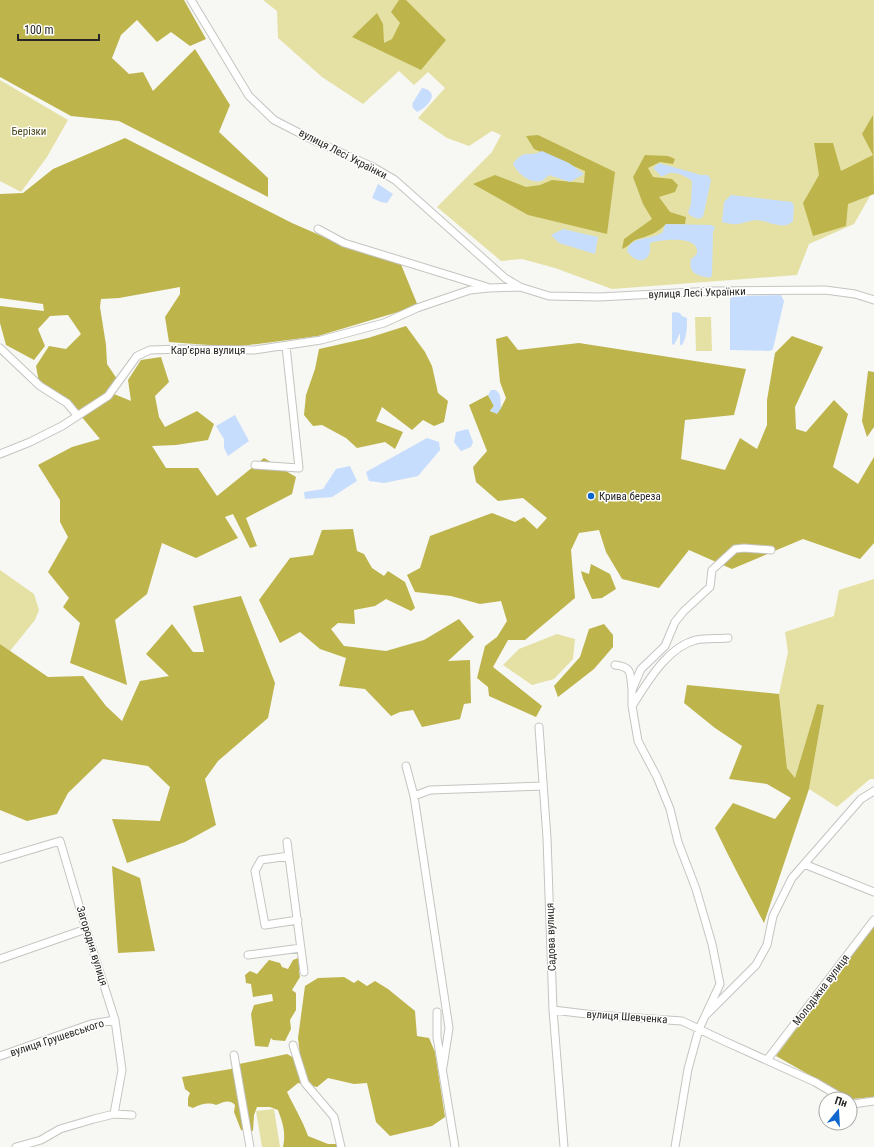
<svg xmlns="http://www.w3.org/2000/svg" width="874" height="1147" font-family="'Roboto Condensed',sans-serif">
  <rect width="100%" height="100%" fill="#f7f7f3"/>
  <!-- green -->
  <path fill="#e5e1a5" d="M263 0H874V189L854 224 809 244 797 275 612 289 555 268 522 259 501 261 437 207 492 152 501 135 492 131 469 146 447 138 418 118 445 88 428 72 414 85 399 71 363 104 322 77 278 38 277 11Z
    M0 80 68 120 47 157 21 192 0 181Z
    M695 317H711L712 351H696Z
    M0 570 34 594 39 610 35 620 10 651 0 644Z
    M874 579V779H870L837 807 809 789 824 705 817 704 795 779 787 768 779 694 788 652 785 632 834 616 839 590Z
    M557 634 575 639 573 659 554 679 532 685 503 665 519 649Z
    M274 1109 280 1147H262L256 1111Z"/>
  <!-- forest -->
  <path fill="#bdb44b" d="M0 0H184L206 39 190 46 171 32 157 42 137 20 121 35 112 58 129 74 143 72 153 91 195 49 230 105 219 132 268 178V197L119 121 71 116 0 77Z
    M399 0H406L446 40 421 70 352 37 377 13 383 24 384 43 392 39 400 23 391 12Z
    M873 115 874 194 848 204 846 226 813 236 803 203 819 175 814 143H833L841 171 873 155 862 134Z
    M538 135 615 172 607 234 528 215 473 184 495 175 526 187 540 185 552 180 584 183 585 171 534 149 526 136Z
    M125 138 292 223 340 244 400 262 418 306 318 336 234 347 169 342 165 317 180 294V287L119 298 101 299 100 307 106 345 107 364 117 379 104 395 78 411 39 382 36 366 49 346 66 349 81 334 68 315 50 316 38 329 45 346 34 360 6 345 0 323V306L44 311 43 304 0 298V194L23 193 53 169Z
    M645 155 668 156 675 159 673 164 660 162 648 168 653 177 672 179 678 185 675 192 659 197 670 212 686 217 685 224H666C656 234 648 236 635 240 631 242 628 247 622 249L624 239 652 219 643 204 633 177Z
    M406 326 425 352 432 366 438 393 448 401 444 422 434 426 423 420 412 430 382 407 376 421 403 432 395 449 385 442 357 448 346 438 322 425 313 426 304 415 306 395 315 369 319 349 368 338Z
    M507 336 518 350 579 343 746 369 734 415 685 420 681 459 725 470 740 438 757 449 767 425V400L775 353 792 336 823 347 795 407 796 429 806 432 834 400 848 414 833 467 858 484 874 457V543L860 559 803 539 732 569 689 550 659 588 622 579 606 552 599 530 579 533 571 550 575 598 525 640H508L493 667 542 706 536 717 489 696 488 687 477 678 485 646 497 637 507 621 501 601 480 604 451 596 415 592 407 575 420 568 430 536 492 513 515 522 524 517 537 529 547 518 523 498 498 501 476 482 473 467 487 451 469 405 488 395 494 406 490 411 497 413 501 408 506 398 500 382 496 339Z
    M161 357 169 382 155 396 159 417 165 427 197 411 214 424 208 440 176 445 152 446 166 468H198L217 496 264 458 296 477 292 494 246 518 257 546 250 548 233 514 225 517 238 538 196 558 162 543 147 594 115 620 127 685 70 663 80 623 63 607 69 598 48 572 68 537 60 522V500L38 465 72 447 100 439 81 416 114 394 131 401 128 380 141 360Z
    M868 371 874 372V427L867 437 862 421Z
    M353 529 357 551 364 554 372 568 384 576 388 571 405 582 415 608 411 611 386 599 375 606 354 610 355 624 338 623 331 629 344 646 386 651 424 640 459 619 474 637 448 661 470 660 471 703 464 704 460 719 422 727 413 710 400 712 391 716 365 689 339 686 346 658 320 649 300 632 280 643 259 600 290 558 313 555 322 530Z
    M591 564 610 574 616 589 602 598 592 599 583 579 581 571 589 574Z
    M241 596 275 683 268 718 218 761 205 779 216 825 185 842 127 863 112 819 160 821 170 787 148 766 103 759 68 793 57 814 27 821 0 810V644L48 677 83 676 106 706 122 721 140 681 169 676 146 654 172 624 193 652H204L193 606Z
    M604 624 613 635V647L594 669 558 697 554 686 580 657 589 629Z
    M687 685 779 694 787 768 795 778 817 704 824 705 809 789 764 923C747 891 730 860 715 828L733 803 775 819 791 798 767 784 729 779 742 746 715 728 684 703Z
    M112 866 140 878 155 951 118 953Z
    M874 925V1097L852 1099 776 1056Z
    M298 958 302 960 299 971 300 977 292 990 296 993V1010L290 1020 291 1029 285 1041 273 1040 271 1038 268 1047 255 1046 251 1014 254 1005 273 1001 272 994 253 997 251 984 246 983 245 975 250 971 257 974 269 960 280 963 282 967 288 969 293 960Z
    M344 977 354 983 358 980 367 986 375 981 388 989 415 1011 417 1036 429 1038 435 1052 445 1117 432 1126 390 1136 376 1122 367 1083 354 1084 328 1078 317 1087 298 1083 287 1092C294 1107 303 1121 308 1136L328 1144H337V1147H283C286 1132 283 1124 278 1110L270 1107H257L254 1115 253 1131 241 1130 234 1112 235 1105C229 1099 224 1102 216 1105 209 1102 200 1104 193 1108L188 1106V1098L190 1093 185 1089 182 1077 231 1069 239 1064 287 1054 294 1058 300 1055 298 1038 305 986 318 978Z"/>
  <!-- water -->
  <path fill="#c7ddfd" d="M422 88C442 92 427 108 417 112L413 108 412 104Z
    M542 151 569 163 584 174 570 182 549 175C547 177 544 180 541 181 530 184 517 173 513 164 524 148 528 158 542 151Z
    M659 163 701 175H708L711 180 703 217 698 219 691 216 688 213 691 203 692 181C687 177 677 172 670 173 666 174 665 176 661 176L653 168Z
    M378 184 393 194 387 203 381 202 372 198Z
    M731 195 792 202 794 206 793 221C784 231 769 221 757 220 751 220 744 223 738 224 734 225 727 223 722 222L724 202Z
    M666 224 711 225 715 227 713 232 712 275 710 278C697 275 688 274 691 259L695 256 697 253C697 251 697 248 696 247 690 236 659 240 650 243 650 247 651 252 648 256 643 265 631 258 627 251 631 235 651 241 663 232L664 227Z
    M563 229 598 237 595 254 559 243 551 235Z
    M781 295 784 301 773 349 770 351 730 350V299L732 297 738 296Z
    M674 312 680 313 682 316 687 318C687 327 687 339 681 346L680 344V333L674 345 672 344V313Z
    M491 390H496L500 395 501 408 497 414 490 411 494 406 488 395Z
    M235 415 249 441 228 456 224 448V439L216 426Z
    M468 429 473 442 471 447 461 451 454 442 456 432Z
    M427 438 439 442 440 450 418 476 384 483 369 481 366 472Z
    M350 466 357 481 332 497 305 499 304 492 323 489 336 469Z"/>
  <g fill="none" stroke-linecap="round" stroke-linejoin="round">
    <!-- minor casing -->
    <g stroke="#c4c4c0" stroke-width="9">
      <path id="minor" d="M191 0 249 96 274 120 315 141 371 166 395 180 505 278 520 287 549 296 599 297 713 291 825 290 855 294 874 300
        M318 229 344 243 487 287
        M0 348 40 386 67 403 77 415
        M0 454 30 442 62 426 108 396 137 356 150 350 183 349 254 350 321 340 384 323 417 308 470 290 489 288 520 287
        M255 465 299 468 286 346
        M615 665C633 667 630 674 632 690
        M632 706C647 683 667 647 696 640 706 638 718 639 728 638
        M539 727 547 838 553 1010 564 1147
        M406 766 414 796 449 1028 443 1067
        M414 796 430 790 543 786
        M287 842 304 972
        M289 856 261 860 255 871 265 925 298 920
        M0 859 60 841 86 929 115 1020 122 1070 114 1114
        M804 864 874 892
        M248 955 301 948
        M0 959 86 929
        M553 1010 595 1015 682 1021 724 1041 815 1082 844 1099
        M437 1012V1037L455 1147
        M707 1014 756 965 767 945 773 916 792 878 861 799 874 791
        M293 1045 305 1083 334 1117 341 1147
        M234 1055 250 1147
        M0 1056 91 1024 115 1020
        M767 1060 874 920
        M850 1103 853 1104 874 1101
        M16 1147 41 1140 60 1129 94 1119 114 1114 132 1115
        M675 1147 688 1069 699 1029 720 984 712 944 696 889 678 842 670 809 657 777 638 741 632 706V690L641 669 665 646 675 622 684 611 710 587 712 570 735 549 744 548 771 550"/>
    </g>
    <!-- minor -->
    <use href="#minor" stroke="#fff" stroke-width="7"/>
  </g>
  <!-- markers -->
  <circle fill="#0d65ce" stroke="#fffffe" stroke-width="1.5" cx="591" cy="496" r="4"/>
  <g text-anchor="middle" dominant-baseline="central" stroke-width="3" stroke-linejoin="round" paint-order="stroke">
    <!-- park labels -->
    <g font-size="11" fill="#49461a" stroke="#fffffe">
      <text x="29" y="131">Берізки</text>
    </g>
    <!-- street labels -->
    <g font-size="11" fill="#282726" stroke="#fffffe">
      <text transform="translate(343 154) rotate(27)">вулиця Лесі Українки</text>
      <text transform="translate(697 293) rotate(-2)">вулиця Лесі Українки</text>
      <text x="208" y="350">Карʼєрна вулиця</text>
      <text transform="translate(551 937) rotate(-92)">Садова вулиця</text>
      <text transform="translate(92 946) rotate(73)">Загородня вулиця</text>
      <text transform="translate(821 990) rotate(-53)">Молодіжна вулиця</text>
      <text transform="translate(627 1017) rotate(4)">вулиця Шевченка</text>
      <text transform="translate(57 1038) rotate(-18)">вулиця Грушевського</text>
    </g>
    <!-- poi labels -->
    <g font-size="11" fill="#282726" stroke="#fffffe" text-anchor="start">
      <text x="599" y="496">Крива береза</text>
    </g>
  </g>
  <!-- north arrow -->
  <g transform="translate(838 1111) rotate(18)"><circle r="19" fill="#fffffe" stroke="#a9a9a8"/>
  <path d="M0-3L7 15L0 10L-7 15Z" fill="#0d65ce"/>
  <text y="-6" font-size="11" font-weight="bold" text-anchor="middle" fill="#282726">Пн</text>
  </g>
  <!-- scale -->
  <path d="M18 34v6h81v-6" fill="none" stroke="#282726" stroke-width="2"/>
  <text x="24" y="34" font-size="12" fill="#282726" stroke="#fffffe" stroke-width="3" paint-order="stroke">100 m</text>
</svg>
